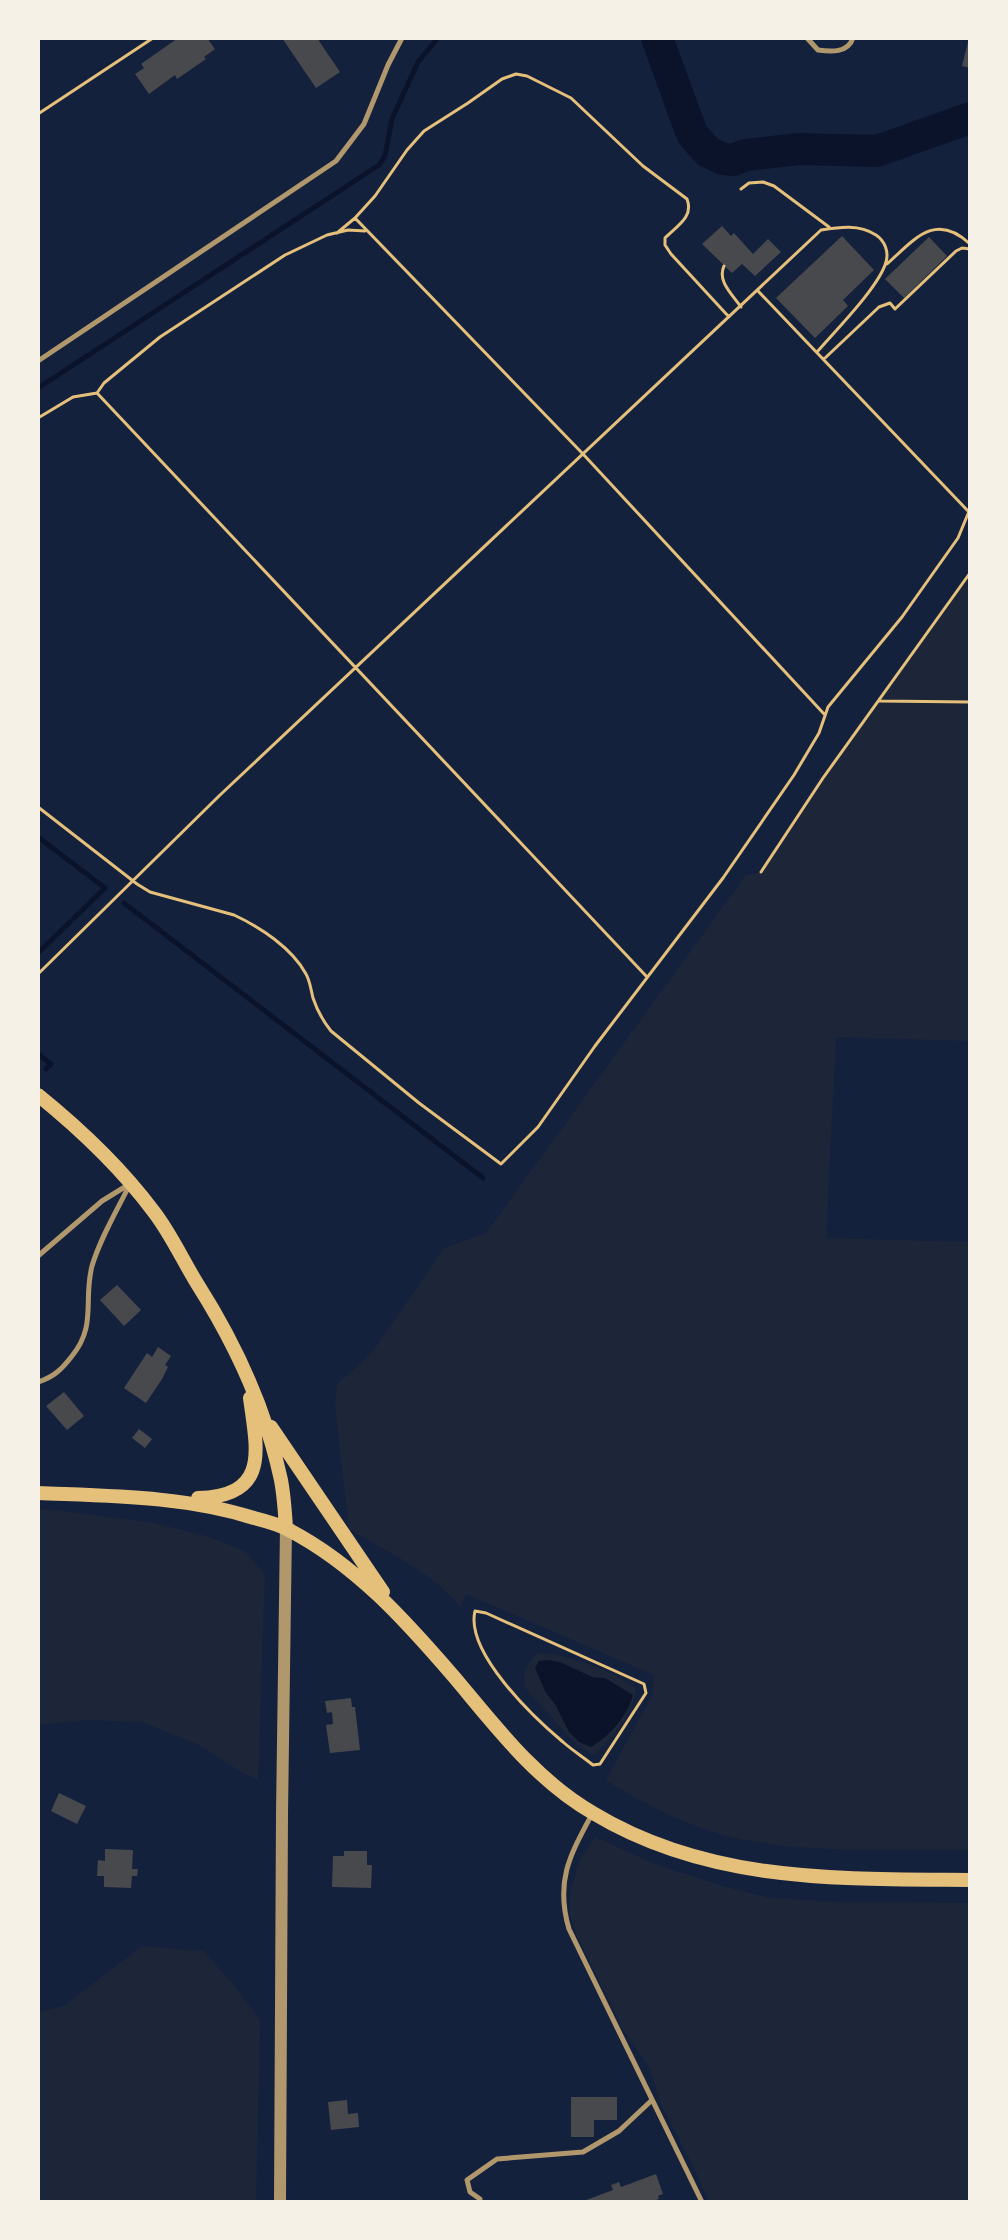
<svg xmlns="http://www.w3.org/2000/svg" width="1008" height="2240" font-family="Ubuntu,sans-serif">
  <rect width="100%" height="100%" fill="#14213d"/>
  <!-- green -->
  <path fill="#1d2539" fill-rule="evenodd" d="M970 573V1041L836 1037 826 1238 970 1242V1850C895 1849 808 1854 735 1838 690 1827 645 1805 606 1780L653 1694 654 1675 466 1594 460 1607C435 1574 385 1550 349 1529L335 1406 337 1384 359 1365 376 1347 444 1248 486 1233 746 875 761 872 785 833Z
    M38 1508 154 1523 206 1536 245 1551 265 1575 258 1780 241 1772 199 1745 142 1722 87 1720 38 1725Z
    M538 1653C562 1652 617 1672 635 1688 638 1709 609 1740 595 1755 572 1745 557 1723 540 1704 535 1698 527 1693 525 1685 522 1671 528 1661 538 1653ZM535 1668H575L592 1677 630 1704 615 1726 569 1732 555 1704 546 1693Z
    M595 1837 657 1865 726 1887 770 1898 843 1902 970 1903V2202H709L693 2166 662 2107 649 2066 623 2030 577 1936 569 1913 570 1892 580 1860Z
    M142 1946 204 1951 238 1990 260 2021 256 2202H38V2012L64 2006Z"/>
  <!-- water -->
  <path fill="#0b132b" d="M550 1660 562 1663 592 1677 605 1678 633 1695C628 1715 609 1737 591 1747L579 1742 569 1732 555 1704 546 1693 535 1668 539 1661Z"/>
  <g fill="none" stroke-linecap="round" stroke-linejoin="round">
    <!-- stream -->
    <path stroke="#0b132b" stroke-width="5" d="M38 388 379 165 385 156 392 119 418 62 438 38
      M38 837 105 888 38 953
      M124 903 483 1178
      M38 1054 51 1064 46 1069"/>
    <!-- river -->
    <path stroke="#0b132b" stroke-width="32" d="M657 38 692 134 708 152 723 159 733 160 746 155 799 149 877 151 970 118"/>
  </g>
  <!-- building -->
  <path fill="#48494c" d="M178 38H207L215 49 204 57 206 59 177 79 175 75 149 94 135 74 144 68 141 64Z
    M282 38H317L340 72 316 88Z
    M969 38H970V68L962 66Z
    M722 226 731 236 734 233 753 254 768 239 781 252 755 276 742 264 732 273 702 244Z
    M842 236 874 270 843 300 848 306 815 338 776 298Z
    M929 237 947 256 904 298 885 279Z
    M117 1285 141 1310 124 1326 100 1300Z
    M158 1347 171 1356 165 1365 168 1367 162 1379 146 1403 124 1388 147 1353 152 1357Z
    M64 1392 84 1416 67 1430 46 1406Z
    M139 1429 152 1439 145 1448 132 1438Z
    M351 1698 352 1707H355L360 1750 330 1753 326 1725 333 1724 332 1712 327 1713 325 1701Z
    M59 1793 86 1806 77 1824 51 1811Z
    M105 1849 133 1850 132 1869H138L137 1876H132L131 1888 104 1887V1876H97L98 1860 105 1861Z
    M344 1851H367V1865H372L371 1888 332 1887 333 1856H344Z
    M571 2097H617V2120H594V2137H571Z
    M347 2100 348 2114 358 2113 359 2127 331 2130 328 2102Z
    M656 2174 663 2194 658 2196 659 2199 650 2202H581L613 2190 611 2185 619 2182 621 2187Z"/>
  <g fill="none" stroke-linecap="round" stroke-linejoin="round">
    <!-- path -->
    <path stroke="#e5c07b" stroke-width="3" d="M38 114 153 38
      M741 189 749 183 763 182 774 186 829 227
      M355 218 583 454 825 715
      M337 233 355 218 375 196 407 150 424 131 468 103 502 79 516 74 527 76 571 98 643 166 687 199C694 217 677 226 665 238V245L671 254 729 317
      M887 264C914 240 935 211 970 244
      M724 266C717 281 732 294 741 307
      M758 291 968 511
      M824 359 879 307 890 303 895 309 956 251 962 248 970 249
      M97 393 104 383 160 337 285 255 327 235 348 230 365 231
      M38 418 73 397 97 393 647 977
      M879 701 970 702
      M38 807 137 884 150 892 234 915C260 927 292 948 306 974 310 981 311 990 313 998 317 1010 323 1021 331 1031L419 1103 501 1164 538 1127 595 1046 723 878 794 775 819 733 828 707 902 617 958 538 970 509
      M761 872 823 778 970 573
      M38 974 219 796 821 230C840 227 859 224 876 235 885 241 889 252 886 262 879 287 835 331 817 352
      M475 1611 486 1613 644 1684 646 1693 600 1764 593 1765C583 1757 572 1750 563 1742 533 1717 465 1652 475 1611Z"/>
    <!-- service -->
    <path stroke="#b1986c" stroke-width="5" d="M807 38 818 50C831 52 848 53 853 38
      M38 361 336 161 364 124 388 65 402 38
      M38 1256 102 1201 128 1185
      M38 1382C54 1377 62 1369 72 1356 97 1325 83 1301 92 1266 100 1239 116 1212 129 1186
      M592 1814C570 1855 555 1881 569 1929L702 2202
      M480 2199 470 2192 467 2180 497 2159 583 2152 619 2131 652 2100"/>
    <!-- tertiary -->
    <path stroke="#b1986c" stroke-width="12" d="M280 2202 282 1814 286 1528"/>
    <!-- secondary -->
    <path stroke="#e5c07b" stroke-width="14" d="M38 1095C80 1129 122 1169 154 1212 171 1234 183 1261 198 1285 236 1345 266 1410 281 1480 284 1496 285 1512 286 1528
      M271 1427 383 1592
      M38 1493C110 1496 184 1496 254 1518 266 1521 278 1524 289 1530 356 1565 406 1621 455 1678 497 1728 536 1780 593 1813 709 1883 839 1879 970 1880
      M198 1498C270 1496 257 1450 250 1398"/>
  </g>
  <!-- border -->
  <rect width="1008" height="2240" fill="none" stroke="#f6f1e7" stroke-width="80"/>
</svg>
